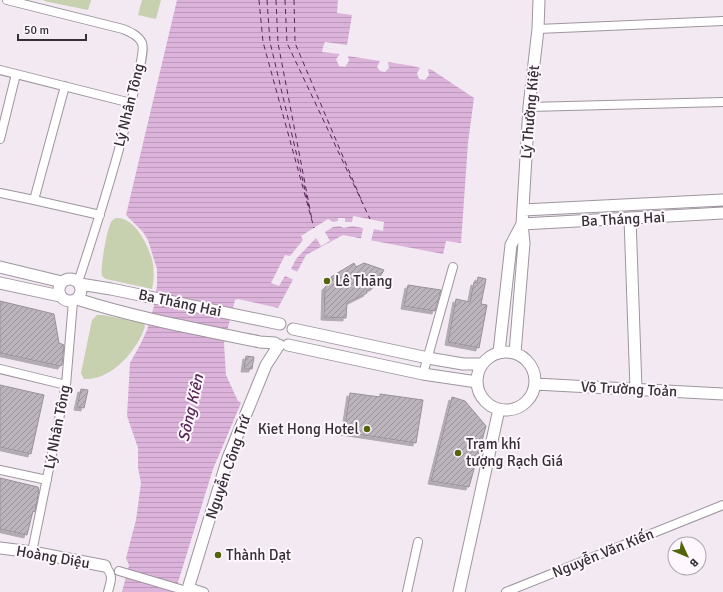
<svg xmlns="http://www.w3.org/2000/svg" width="723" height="592" font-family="Signika,sans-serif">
  <defs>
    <pattern id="water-rules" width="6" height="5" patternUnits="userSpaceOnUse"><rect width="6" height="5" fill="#dcb3db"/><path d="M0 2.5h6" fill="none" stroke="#bd9abc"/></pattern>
    <pattern id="building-hatch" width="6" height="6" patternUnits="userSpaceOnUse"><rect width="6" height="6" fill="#bcb4bc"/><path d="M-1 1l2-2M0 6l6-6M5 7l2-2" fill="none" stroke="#9a9399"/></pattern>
    <filter id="shadow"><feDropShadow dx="-3" dy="3" stdDeviation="0" flood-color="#0004"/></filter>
  </defs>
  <rect width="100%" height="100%" fill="#f2e9f2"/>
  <!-- green -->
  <path fill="#c7d0af" d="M44 0H91L88 10 44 1Z
    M142 0H161L156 19 138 15Z
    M116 218C135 216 150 248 153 264 154 272 154 280 152 289L106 279 102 276C100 267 107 230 111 222 113 219 113 220 116 218Z
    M97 315H103L143 323 145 326C138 350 111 381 84 379L81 373 92 320Z"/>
  <!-- water -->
  <path fill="url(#water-rules)" d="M177 0H338L337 13 352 15 347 45 325 42 323 47 429 68 474 98 468 143 461 243 446 241 443 254 343 235 306 255 278 308 238 299 235 300 224 343 226 375 238 401 241 403 213 469 175 592H122L129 565 126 558 136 520 141 483 138 468V448L127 416 130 363 141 343 147 330 154 306 157 285V269L148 240 143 232 126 215Z"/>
  <!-- pier -->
  <path fill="#f2e9f2" d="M323 47 430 66 435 70 428 69 429 75 425 80 419 79 417 73 420 68 413 66 388 62 389 68 385 72 380 71 377 67 380 61 348 56 349 61 345 67 339 66 336 59 340 54 322 52Z
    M353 216 384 222 383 231 374 229 371 241 361 239 363 228 352 226 344 228 339 226 333 227 325 232 330 241 321 246 316 238 296 259 291 269 298 272 294 280 285 276 279 286 271 283 285 255 290 256 303 240 301 236 328 219 333 222 338 221V218H345V222H352Z"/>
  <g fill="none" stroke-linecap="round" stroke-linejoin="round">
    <!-- ferry -->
    <path stroke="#582859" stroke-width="1" stroke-dasharray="5 4" stroke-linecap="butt" d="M259 0 263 42 314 228
      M267 0 270 42 310 211
      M276 0 278 43 312 220
      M285 0 287 43 370 219
      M294 0 295 43 363 204"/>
  </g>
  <!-- building -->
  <path fill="url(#building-hatch)" stroke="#999199" filter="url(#shadow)" d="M354 263 356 267 364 263 384 270 374 287 366 291 367 293 347 303 346 318 324 317 325 287 333 280 331 277Z
    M478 277 486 279 481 304 487 305 479 348 448 342 456 299 470 302 474 282 477 283Z
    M408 285 441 290 435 311 404 306Z
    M0 301 54 314 59 343 64 345 62 365 60 366 0 353Z
    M246 356 254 357 252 369H244Z
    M0 385 44 395 31 454 0 447Z
    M81 389 88 390 84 408 77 407Z
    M350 393 380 397V394L423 400 416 443 344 432Z
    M452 397 465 401 486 426 469 487 431 481Z
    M0 478 38 487 39 490 35 512 33 511 27 535 0 529Z"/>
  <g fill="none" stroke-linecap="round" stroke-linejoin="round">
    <!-- street casing -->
    <g stroke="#9e969e" stroke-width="10">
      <path id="street" d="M7 0 123 29C130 32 138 35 142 43 145 52 138 73 136 82 121 149 100 216 78 282
        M538 29 723 21
        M0 70 131 103
        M529 107 723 102
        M0 139 16 74
        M0 193 34 200 100 215
        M34 200 65 86
        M0 369 66 385
        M423 374 453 267
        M0 470 47 480
        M32 552 66 385 73 301
        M105 566C114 576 111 580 108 592
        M119 571 180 589
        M189 587 204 592
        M407 592 418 542
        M506 592 723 505"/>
    </g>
    <!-- secondary casing -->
    <g stroke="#9e969e" stroke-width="13">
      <path id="secondary" d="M523 210 723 200
        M630 218 636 389
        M522 224 723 213
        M0 267 62 282
        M59 290a11 11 0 1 1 22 0a11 11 0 1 1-22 0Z
        M0 283 60 296
        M80 284 111 289 280 324
        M77 299C136 318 198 329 260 342L275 343
        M293 329 428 358 463 364H482
        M288 345 423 374 477 382
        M477 381a29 29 0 1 1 58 0a29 29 0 1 1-58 0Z
        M499 352 511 245 522 224
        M515 353 524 243 522 224 529 107 538 29 539 0
        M535 384 723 394
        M0 548 32 552 105 566
        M187 592 228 458 266 365 279 345
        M459 592 499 409"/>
    </g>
    <!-- street -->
    <use href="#street" stroke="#fff" stroke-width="8"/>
    <!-- secondary -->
    <use href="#secondary" stroke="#fff" stroke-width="11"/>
  </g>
  <!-- markers -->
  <g fill="#54640a" stroke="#fef7fe" stroke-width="1.5">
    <circle cx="327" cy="281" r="4"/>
    <circle cx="367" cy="429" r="4"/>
    <circle cx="458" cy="453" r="4"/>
    <circle cx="218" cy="555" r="4"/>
  </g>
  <g text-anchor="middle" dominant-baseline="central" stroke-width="4" stroke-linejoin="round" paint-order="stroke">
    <!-- street labels -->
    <g font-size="15" fill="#343033" stroke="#fef7fe">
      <text transform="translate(129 105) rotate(-76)">Lý Nhân Tông</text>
      <text transform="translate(530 112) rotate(-85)">Lý Thường Kiệt</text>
      <text transform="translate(623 219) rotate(-3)">Ba Tháng Hai</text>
      <text transform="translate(180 303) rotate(12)">Ba Tháng Hai</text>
      <text transform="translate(629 389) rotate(3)">Võ Trường Toản</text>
      <text transform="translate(57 427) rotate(-79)">Lý Nhân Tông</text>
      <text transform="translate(228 467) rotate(-71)">Nguyễn Công Trứ</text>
      <text transform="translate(603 553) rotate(-22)">Nguyễn Văn Kiến</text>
      <text transform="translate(53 557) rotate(10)">Hoàng Diệu</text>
    </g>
    <!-- poi labels -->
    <g font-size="15" fill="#343033" stroke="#fef7fe" text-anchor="start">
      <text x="335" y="281">Lê Thāng</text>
      <text x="359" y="429" text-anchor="end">Kiet Hong Hotel</text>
      <text x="466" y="444">Trạm khí<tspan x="466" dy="17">tượng Rạch Giá</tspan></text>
      <text x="226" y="555">Thành Dạt</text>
    </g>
    <!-- water labels -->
    <g font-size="16" font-style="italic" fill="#582859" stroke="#fef7fe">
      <text transform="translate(191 408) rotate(-77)">Sông Kiên</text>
    </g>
  </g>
  <!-- north arrow -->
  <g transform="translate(687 556) rotate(134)"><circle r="19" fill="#fef7fe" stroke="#ada7ad"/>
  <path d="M0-3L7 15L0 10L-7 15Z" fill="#54640a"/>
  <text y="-6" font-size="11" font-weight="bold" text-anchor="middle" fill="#343033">B</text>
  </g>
  <!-- scale -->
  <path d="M18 34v6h68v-6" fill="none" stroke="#343033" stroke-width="2"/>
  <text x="24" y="34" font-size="12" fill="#343033" stroke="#fef7fe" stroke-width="3" paint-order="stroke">50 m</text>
</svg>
